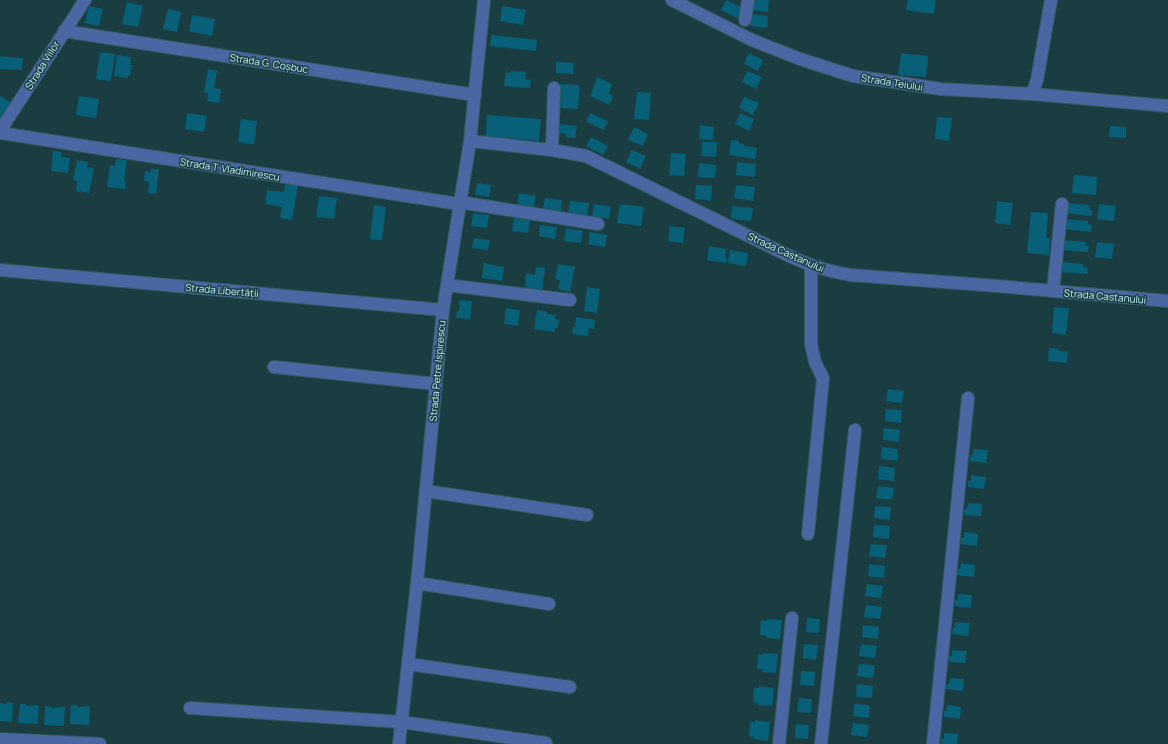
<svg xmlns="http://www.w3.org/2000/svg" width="1168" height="744" font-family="Manrope,sans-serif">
  <rect width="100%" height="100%" fill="#193d41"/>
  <!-- building -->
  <path fill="#075f78" d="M726 0 742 8 737 18 721 10Z
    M752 0H769L768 12 751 10Z
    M908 0H936L934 14 906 10Z
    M127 2 143 6 138 27 122 24Z
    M89 6 103 9 99 26 85 23Z
    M502 6 526 10 523 25 500 21Z
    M168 9 181 12 177 32 163 29Z
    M752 14 768 16 767 28 751 26Z
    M192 15 215 19 212 36 189 31Z
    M491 35 537 40 536 51 490 46Z
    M100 52 115 54 111 81 96 79Z
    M749 53 763 60 758 71 744 64Z
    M901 53 928 56 926 77 898 75Z
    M117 55 131 57 130 65H132L130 76 128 75V78L114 76Z
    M0 56 23 58 22 70 0 69Z
    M556 62 574 63 573 74 556 73Z
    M208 69 217 71 214 88 221 89 219 103 207 101 208 93 204 92Z
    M511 71 526 72 525 79 531 80 530 88 504 86 506 72 511 73Z
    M747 71 762 77 756 89 742 82Z
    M597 77 612 84 609 93 613 97 609 105 590 96Z
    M560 84 580 85 578 109 558 108Z
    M637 92 651 93 649 120 634 119Z
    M0 96 13 104 0 122Z
    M79 96 99 99 96 118 76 115Z
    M744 97 759 103 753 115 739 108Z
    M187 113 207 116 204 132 185 129Z
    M590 113 608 121 604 130 586 122Z
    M740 113 754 119 749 131 735 124Z
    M487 115 541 119 539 141 486 136Z
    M937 117 952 118 949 141 935 139Z
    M241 119 257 121 254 144 238 142Z
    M558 124 577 126 575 138 566 137V134L557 133Z
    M700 125 714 127 713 140 699 139Z
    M1110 126 1126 127V138L1109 137Z
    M634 127 648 134 643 146 628 140Z
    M591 137 608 146 603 155 586 146Z
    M731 140 739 141V143L744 144V146L757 148 755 159 729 155Z
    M702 142H717L716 157 701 156Z
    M632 150 646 156 640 169 626 162Z
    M53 151 62 152 61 157 70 158 68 173 51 171Z
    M671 153 686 154 684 176 669 175Z
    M116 159 127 160 124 181 126 182 125 189 107 187 110 165 115 166Z
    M77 160 88 162 87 167 94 168 89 193 76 191 77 181 73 180Z
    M737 162 756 164 755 177 736 175Z
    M699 163 716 165 715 178 698 177Z
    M151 169H159L156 194 148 193 149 182 144 181 145 171 150 172Z
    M1074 175 1097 177 1096 195 1072 193Z
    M477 183 491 185 489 197 475 195Z
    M285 184 298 186 292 220 280 218 282 207 265 204 267 190 284 192Z
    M696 185 712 186 711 201 695 199Z
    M736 185 755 187 753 201 734 198Z
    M519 193 536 196 534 208 517 205Z
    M319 196 337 198 334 219 316 217Z
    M545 198 562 200 561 212 543 209Z
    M570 201 589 203 587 216 568 213Z
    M997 201 1013 203 1010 225 995 223Z
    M1067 203 1090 205 1089 210H1092V216L1065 213Z
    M594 204 611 207 609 219 592 216Z
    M620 204 644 207 641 226 617 223Z
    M1099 204 1116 206 1114 221 1097 219Z
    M374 205 386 207 382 240 370 239Z
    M732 206 753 208 751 221 731 219Z
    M1031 212 1048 213 1046 238H1050L1049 255 1027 253Z
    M473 213 489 215 487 228 471 226Z
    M514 218 530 220 528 233 512 231Z
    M1065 219 1088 221V224L1092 225 1091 232 1064 229Z
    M540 225 557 227 555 239 539 236Z
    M670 226 685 228 683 243 668 241Z
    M566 228 583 231 581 243 564 241Z
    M590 232 607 235 605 247 588 244Z
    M474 238 490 240 488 250 472 248Z
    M1063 240 1086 242 1085 246H1089L1088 252 1062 250Z
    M1097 242 1114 244 1112 259 1095 257Z
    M709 246 726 249 725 257H727L726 263 707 260Z
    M730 250 748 253 746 266 728 263Z
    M1062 262 1083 264V267L1088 268 1087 274 1061 272Z
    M484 263 504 267 502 281 482 278Z
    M558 264 575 267 570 292 558 289 560 280 555 279Z
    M536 267 545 268 542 292 529 291V288L525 287 526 273 535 275Z
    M587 287 600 289 597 313 584 311Z
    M460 300 472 301 470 319 456 318 457 311H459Z
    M1054 307 1069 308 1066 335 1052 333Z
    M506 308 520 310 518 326 504 324Z
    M537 310 548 312 547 314 555 315V319L559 320 558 328H555L554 332 534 329Z
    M576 317 595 320 594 329 589 328 588 336 572 334 573 327H575Z
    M1049 348 1060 349 1059 351 1068 352 1067 363 1048 361Z
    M888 389 904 391 902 403 886 401Z
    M886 409 902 410 901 423 885 421Z
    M884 428 900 430 899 442 883 440Z
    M882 447 898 449 897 461 881 459Z
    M973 449 988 450 986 463 970 461V455H973Z
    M879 466 895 468 894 481 878 479Z
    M971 475 986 477 984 489 968 487V481H971Z
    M878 486 894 488 892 500 876 498Z
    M968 503 982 504 981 516 964 515 965 508 967 509Z
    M875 506 891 507 890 520 874 518Z
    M874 525 890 526 889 539 873 537Z
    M964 532 978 534 977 546 961 544V538H964Z
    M871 544 887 545 885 558 869 556Z
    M961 563 975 565 974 577 957 575 958 569H960Z
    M869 564 885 566 884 578 868 576Z
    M867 584 883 586 881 598 865 596Z
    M958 594 972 595 971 608 955 606V600H958Z
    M866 605 882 607 880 619 864 617Z
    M807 618 820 619 819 633 806 632Z
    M767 619 782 620 780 639 766 638V635H760L761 620 766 621Z
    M955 622 970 623 968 636 952 634 953 628H955Z
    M863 625 879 627 878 639 862 637Z
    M804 644 818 645 816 660 803 658Z
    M861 644 877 646 875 658 859 656Z
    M952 650 967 651 965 663 949 662V656H952Z
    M763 653 778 654 776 673 762 672V669H757L758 654 763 655Z
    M859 664 875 665 873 678 857 676Z
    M801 671 815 672 814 686 800 685Z
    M950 678 964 679 963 691 946 689 947 683 949 684Z
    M857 684 873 686 872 698 856 697Z
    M759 686 774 688 772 706 758 705 759 703 753 702 754 688H759Z
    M799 698 812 699 811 713 797 712Z
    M7 702 13 703 12 722 0 721V703L6 704Z
    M20 704H26V706L39 705 38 724 18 723Z
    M854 704 870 705 869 718 853 716Z
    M71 705H77V707L90 706 89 725 70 724Z
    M947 705 961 707 960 719 944 717V711H946Z
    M45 706 52 707V708L65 707 64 726 44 725Z
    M755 720 770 722 768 741 754 739V737L749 736 750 722H755Z
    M853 723 869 725 867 737 851 735Z
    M796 724 809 725 808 739 795 738Z
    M944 733 958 734 957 744H941V738L944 739Z"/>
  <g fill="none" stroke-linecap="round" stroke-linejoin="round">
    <!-- minor casing -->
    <g stroke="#345b5f" stroke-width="14">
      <path id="minor" d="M672 0 752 40 800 59 853 76 941 89 1032 94 1168 106
        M745 20 748 0
        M64 31 475 95
        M1032 94 1037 80 1051 0
        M0 131 85 0
        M0 133 459 204
        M470 141 552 150 586 156 781 252C806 264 822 270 850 275L997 286 1168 301
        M552 150 554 88
        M459 202 598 224
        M0 270 443 310
        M447 285 570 300
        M1053 291 1062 204
        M274 367 436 384
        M426 491 587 515
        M808 534 823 378 815 362 811 344V266
        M417 583 549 604
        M408 664 570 687
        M190 708 402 722 546 743
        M0 739 100 744
        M399 744 417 583 443 310 470 141 484 0
        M779 744 792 618
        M821 744 855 430
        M933 744 968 398"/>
    </g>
    <!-- minor -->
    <use href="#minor" stroke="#4b67a3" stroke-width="12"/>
  </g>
  <g text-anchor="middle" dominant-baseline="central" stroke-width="3" stroke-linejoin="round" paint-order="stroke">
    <!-- street labels -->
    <g font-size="10" fill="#c4f7fc" stroke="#193d41">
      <text transform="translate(269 63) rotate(9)">Strada G. Coșbuc</text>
      <text transform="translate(42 65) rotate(-58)">Strada Viilor</text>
      <text transform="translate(892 82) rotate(9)">Strada Teiului</text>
      <text transform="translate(230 169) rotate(9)">Strada T. Vladimirescu</text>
      <text transform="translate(786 252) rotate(24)">Strada Castanului</text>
      <text transform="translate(222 290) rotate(5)">Strada Libertății</text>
      <text transform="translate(1105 296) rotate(5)">Strada Castanului</text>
      <text transform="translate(437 371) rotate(-85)">Strada Petre Ispirescu</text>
    </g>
  </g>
</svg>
